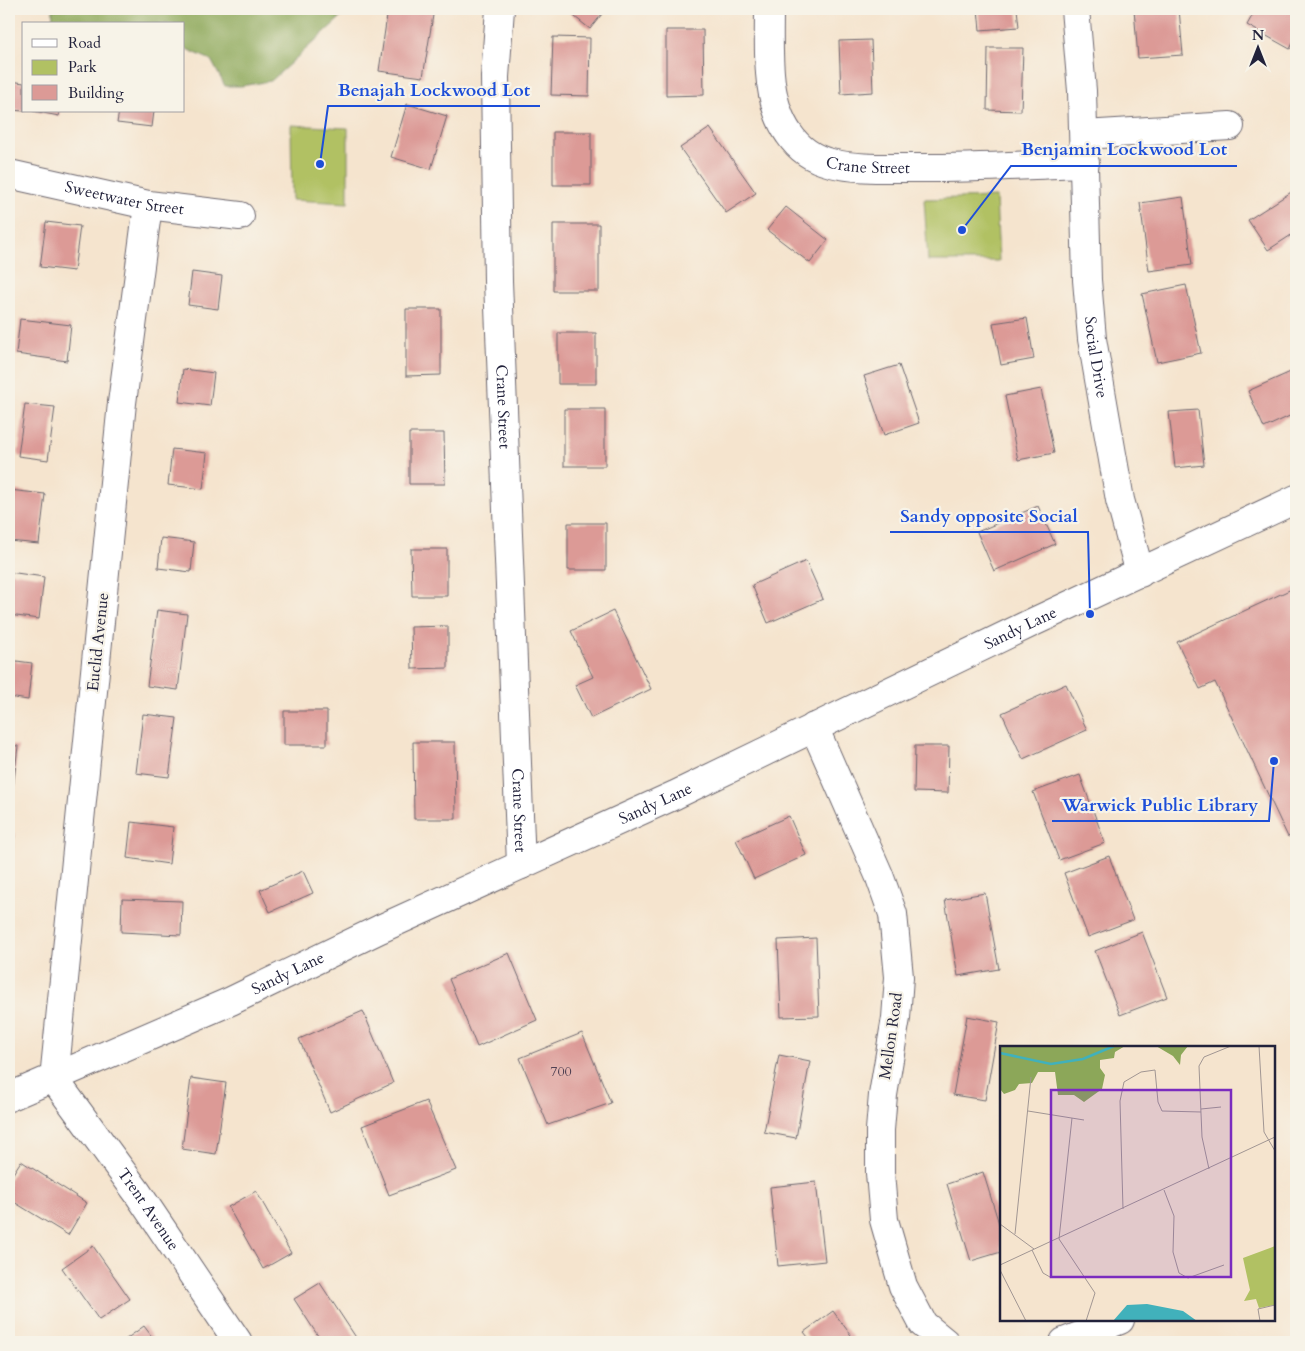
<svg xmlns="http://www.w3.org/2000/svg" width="1305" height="1351" font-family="Cardo,serif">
  <rect width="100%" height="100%" fill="#f7f3e8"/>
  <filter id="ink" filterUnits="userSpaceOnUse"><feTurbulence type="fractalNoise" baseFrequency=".02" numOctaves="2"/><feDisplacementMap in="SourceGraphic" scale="10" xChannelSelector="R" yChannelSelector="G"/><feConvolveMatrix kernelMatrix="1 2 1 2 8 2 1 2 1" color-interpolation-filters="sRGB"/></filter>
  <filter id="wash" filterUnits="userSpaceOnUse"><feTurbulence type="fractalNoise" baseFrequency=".0096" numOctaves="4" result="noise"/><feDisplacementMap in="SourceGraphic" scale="20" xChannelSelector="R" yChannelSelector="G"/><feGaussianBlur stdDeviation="1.12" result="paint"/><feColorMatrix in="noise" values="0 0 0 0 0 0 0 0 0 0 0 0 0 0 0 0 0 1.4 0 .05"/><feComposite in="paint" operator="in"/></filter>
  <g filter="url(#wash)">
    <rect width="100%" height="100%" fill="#f5e4ce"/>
    <!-- green -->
    <path fill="#b1c163" stroke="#6a724f" d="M291 125 348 128V203L292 200Z
      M996 197 999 261H928L924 199Z"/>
    <!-- forest -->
    <path fill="#8ca759" stroke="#57644a" d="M53 9H350L271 81 241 86H225L211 60 184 48V24H52Z"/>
    <g id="blocks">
      <!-- building -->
      <path fill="#dc9a96" d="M388 9H434L423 77 379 71Z
        M565 9H606L590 29Z
        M978 9H1017L1019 27 980 30Z
        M1134 9H1179L1183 55 1138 58Z
        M1256 9H1296V37L1290 49 1247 25Z
        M666 30H703L704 95 666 96Z
        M553 37 590 38 589 96 551 95Z
        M871 40 873 92 841 94 839 41Z
        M988 48H1023L1021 111 987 110Z
        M11 81 24 83V111L9 110Z
        M407 104 447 116 431 169 391 157Z
        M33 111H60L59 116Z
        M119 111H154L152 127 117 123Z
        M710 128 756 193 726 213 680 148Z
        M553 132H591V185H553Z
        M1296 189V232L1268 250 1248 220Z
        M1183 197 1192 265 1149 271 1140 203Z
        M786 207 828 240 810 263 767 230Z
        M46 222 80 226 74 271 40 267Z
        M553 224H599V291H553Z
        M192 272 222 276 218 309 188 305Z
        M1186 285 1201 353 1157 362 1142 294Z
        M406 309H441V375L406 376Z
        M1027 318 1034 359 1001 365 993 323Z
        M20 319 71 325 67 361 16 354Z
        M558 333H596V384H558Z
        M899 365 919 423 884 435 864 376Z
        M183 369 214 373 210 406 179 402Z
        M1295 370 1296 413 1264 428 1248 391Z
        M1041 389 1054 453 1018 460 1005 396Z
        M25 404 55 407 48 460 18 456Z
        M564 409H605V466H564Z
        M1198 410 1204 465 1175 468 1169 412Z
        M409 433H444L445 484H409Z
        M172 449 207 453 203 489 168 485Z
        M9 490 45 494 39 544 9 541Z
        M1038 506 1055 544 994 571 977 532Z
        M568 523H606V570H568Z
        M161 538 194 542 191 572 158 568Z
        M411 549H447V596H412Z
        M806 561 823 599 768 623 752 585Z
        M9 572 44 577 39 619 9 615Z
        M1296 587V833L1288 837 1215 682 1200 689 1177 642Z
        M157 610 187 614 178 690 147 686Z
        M613 611 651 689 591 718 575 685 593 677 571 631Z
        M448 626V668L412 669 411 627Z
        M9 660 32 663 28 700 9 697Z
        M1066 684 1087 730 1023 759 1002 713Z
        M284 711H327V745H284Z
        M143 714 177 718 169 777 136 773Z
        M413 742H455L456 819H414Z
        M9 745 18 746 12 798H9Z
        M915 746H949L948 793 914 792Z
        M1080 775 1105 843 1059 860 1033 792Z
        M789 816 806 855 754 879 736 840Z
        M131 822 173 827 169 864 127 858Z
        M9 833 15 834 11 869H9Z
        M1109 856 1133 920 1088 937 1064 873Z
        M303 871 313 893 270 912 260 890Z
        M985 893 999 969 958 976 945 900Z
        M122 899 182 901 181 935 121 932Z
        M1142 932 1167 997 1120 1015 1095 951Z
        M816 938 819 1016 781 1017 778 940Z
        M509 953 537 1020 477 1047 449 979Z
        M363 1011 393 1083 330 1112 299 1039Z
        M967 1016 999 1022 985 1100 953 1095Z
        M582 1033 611 1103 548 1125 520 1058Z
        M779 1055 810 1061 796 1138 764 1132Z
        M191 1078 226 1083 216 1154 182 1149Z
        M426 1101 456 1170 389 1195 362 1126Z
        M21 1161 87 1203 68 1235 9 1199V1180Z
        M983 1172 1001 1230V1252L971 1261 947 1184Z
        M816 1182 825 1261 778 1266 770 1187Z
        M256 1191 291 1253 263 1269 228 1207Z
        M93 1246 130 1299 99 1320 62 1268Z
        M320 1283 359 1342H322L294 1299Z
        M833 1311 856 1342H812L804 1332Z
        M144 1326 156 1342H122Z"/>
    </g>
  </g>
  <g filter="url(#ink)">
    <use href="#blocks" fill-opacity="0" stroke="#6c666e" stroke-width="1"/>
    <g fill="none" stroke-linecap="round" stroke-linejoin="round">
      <!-- minor casing -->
      <g stroke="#6c666e" stroke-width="30">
        <g id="minor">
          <path id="s1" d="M500 9 495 77 498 281 521 865"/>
          <path id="s2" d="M769 9C769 49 765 100 789 134 799 149 814 159 831 163 856 169 882 168 907 168 966 169 1026 165 1085 163"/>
          <path id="s3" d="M1075 9 1082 91 1087 280 1092 339 1120 500 1140 573"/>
          <path d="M1084 135 1230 126"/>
          <path id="s4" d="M9 174 148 205 240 216"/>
          <path id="s5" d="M148 205 122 403 54 1079 137 1192 238 1342"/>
          <path d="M814 727 879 875 893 914 899 977 896 1018 883 1095 880 1130V1173L884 1220 903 1286 923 1324 945 1342"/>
          <path d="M1064 1342 1120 1320"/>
        </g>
      </g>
      <!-- major casing -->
      <g stroke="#6c666e" stroke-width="30">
        <g id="major">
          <path id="s6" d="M9 1097 231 1001 380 929 675 795 1029 624 1296 499"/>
        </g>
      </g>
      <!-- minor -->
      <use href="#minor" stroke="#fff" stroke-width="28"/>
      <!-- major -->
      <use href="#major" stroke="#fff" stroke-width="28"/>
    </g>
  </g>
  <g text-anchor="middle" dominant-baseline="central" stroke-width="4.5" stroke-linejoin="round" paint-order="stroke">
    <!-- number labels -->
    <g font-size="14" fill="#504052">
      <text x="561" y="1071">700</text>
    </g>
    <!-- street labels -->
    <g font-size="16" fill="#22223b" stroke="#f7f3e8">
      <text stroke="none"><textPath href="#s2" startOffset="218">Crane Street</textPath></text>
      <text stroke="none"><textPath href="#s4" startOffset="118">Sweetwater Street</textPath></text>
      <text stroke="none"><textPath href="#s3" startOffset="349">Social Drive</textPath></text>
      <text stroke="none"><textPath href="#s1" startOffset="398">Crane Street</textPath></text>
      <text stroke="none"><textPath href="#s6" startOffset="1115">Sandy Lane</textPath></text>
      <text transform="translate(98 642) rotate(-84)">Euclid Avenue</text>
      <text stroke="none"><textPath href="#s6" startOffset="710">Sandy Lane</textPath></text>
      <text stroke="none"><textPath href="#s1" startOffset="802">Crane Street</textPath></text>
      <text stroke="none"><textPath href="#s6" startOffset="305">Sandy Lane</textPath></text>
      <text transform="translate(891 1036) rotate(-82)">Mellon Road</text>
      <text stroke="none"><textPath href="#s5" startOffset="1040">Trent Avenue</textPath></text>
    </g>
  </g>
  <!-- overview -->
  <g transform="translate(1000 1046)">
    <rect width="275" height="275" fill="#f5e4ce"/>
    <path d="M275 200V259L259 262 256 253 244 255 250 244 243 212Z" fill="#b1c163"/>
    <path d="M0 0H125L115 6 114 12 100 14V22L105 29 102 43 84 56 74 49H58L55 26H38L32 37 19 38 15 44 4 48 0 43ZM156 0H188L181 9 180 19 173 10Z" fill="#8ca759"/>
    <path d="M147 258 183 265 197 275H113L127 259Z" fill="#41b1bb"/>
    <path fill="none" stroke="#41b1bb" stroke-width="2.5" d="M0 7 51 18 83 13 114 0"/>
    <path fill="none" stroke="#a19693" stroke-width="1" d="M259 0 264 86 275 105M201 63 221 61M28 65 84 74M72 72 59 193 95 247 86 275M209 123 202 91 199 20 204 11 231 0M164 144 174 170 173 206 179 227 188 232 224 219M123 163 120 55 124 36 141 26 155 24 158 56 162 65 201 66M0 178 34 203M15 188 31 31M32 204 43 227 50 231M0 219 275 91M0 224 26 275M260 275 258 263 275 259"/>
    <path fill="#7b2cbf" fill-opacity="0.15" stroke="#7b2cbf" stroke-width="2.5" d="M51 44H231V231H51Z"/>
    <rect width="275" height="275" fill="none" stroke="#22223b" stroke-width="2.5"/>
  </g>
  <!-- callouts -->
  <path fill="none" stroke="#1d4ed8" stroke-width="2" d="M320 164L328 106H540M962 230L1011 166H1237M1090 614L1088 532H890M1274 761L1269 821H1052"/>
  <g fill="#1d4ed8" stroke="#f7f3e8" stroke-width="2">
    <circle cx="320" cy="164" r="5"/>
    <circle cx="962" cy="230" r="5"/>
    <circle cx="1090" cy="614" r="5"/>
    <circle cx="1274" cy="761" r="5"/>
  </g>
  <g font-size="18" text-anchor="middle" font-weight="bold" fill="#1d4ed8" stroke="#f7f3e8" stroke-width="4.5" stroke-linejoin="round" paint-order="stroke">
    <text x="434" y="96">Benajah Lockwood Lot</text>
    <text x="1124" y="155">Benjamin Lockwood Lot</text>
    <text x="989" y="522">Sandy opposite Social</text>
    <text x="1160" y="811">Warwick Public Library</text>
  </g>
  <!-- margin -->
  <rect width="1305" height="1351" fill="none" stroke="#f7f3e8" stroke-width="30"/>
  <!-- legend -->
  <rect x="22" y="22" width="162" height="90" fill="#f7f3e8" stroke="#a29fa3"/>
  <rect x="32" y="39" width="25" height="8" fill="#ffffff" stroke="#a29fa3"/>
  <text x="68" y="48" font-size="15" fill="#22223b">Road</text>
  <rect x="32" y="60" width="25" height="15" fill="#b1c163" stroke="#a29fa3"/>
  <text x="68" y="72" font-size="15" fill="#22223b">Park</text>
  <rect x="32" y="85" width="25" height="15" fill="#dc9a96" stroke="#a29fa3"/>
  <text x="68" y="98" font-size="15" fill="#22223b">Building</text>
  <!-- north arrow -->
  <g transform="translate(1258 48)" stroke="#f7f3e8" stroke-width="4" paint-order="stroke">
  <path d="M0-4L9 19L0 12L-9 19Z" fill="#22223b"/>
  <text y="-8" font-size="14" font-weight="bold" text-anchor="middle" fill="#22223b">N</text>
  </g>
</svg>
